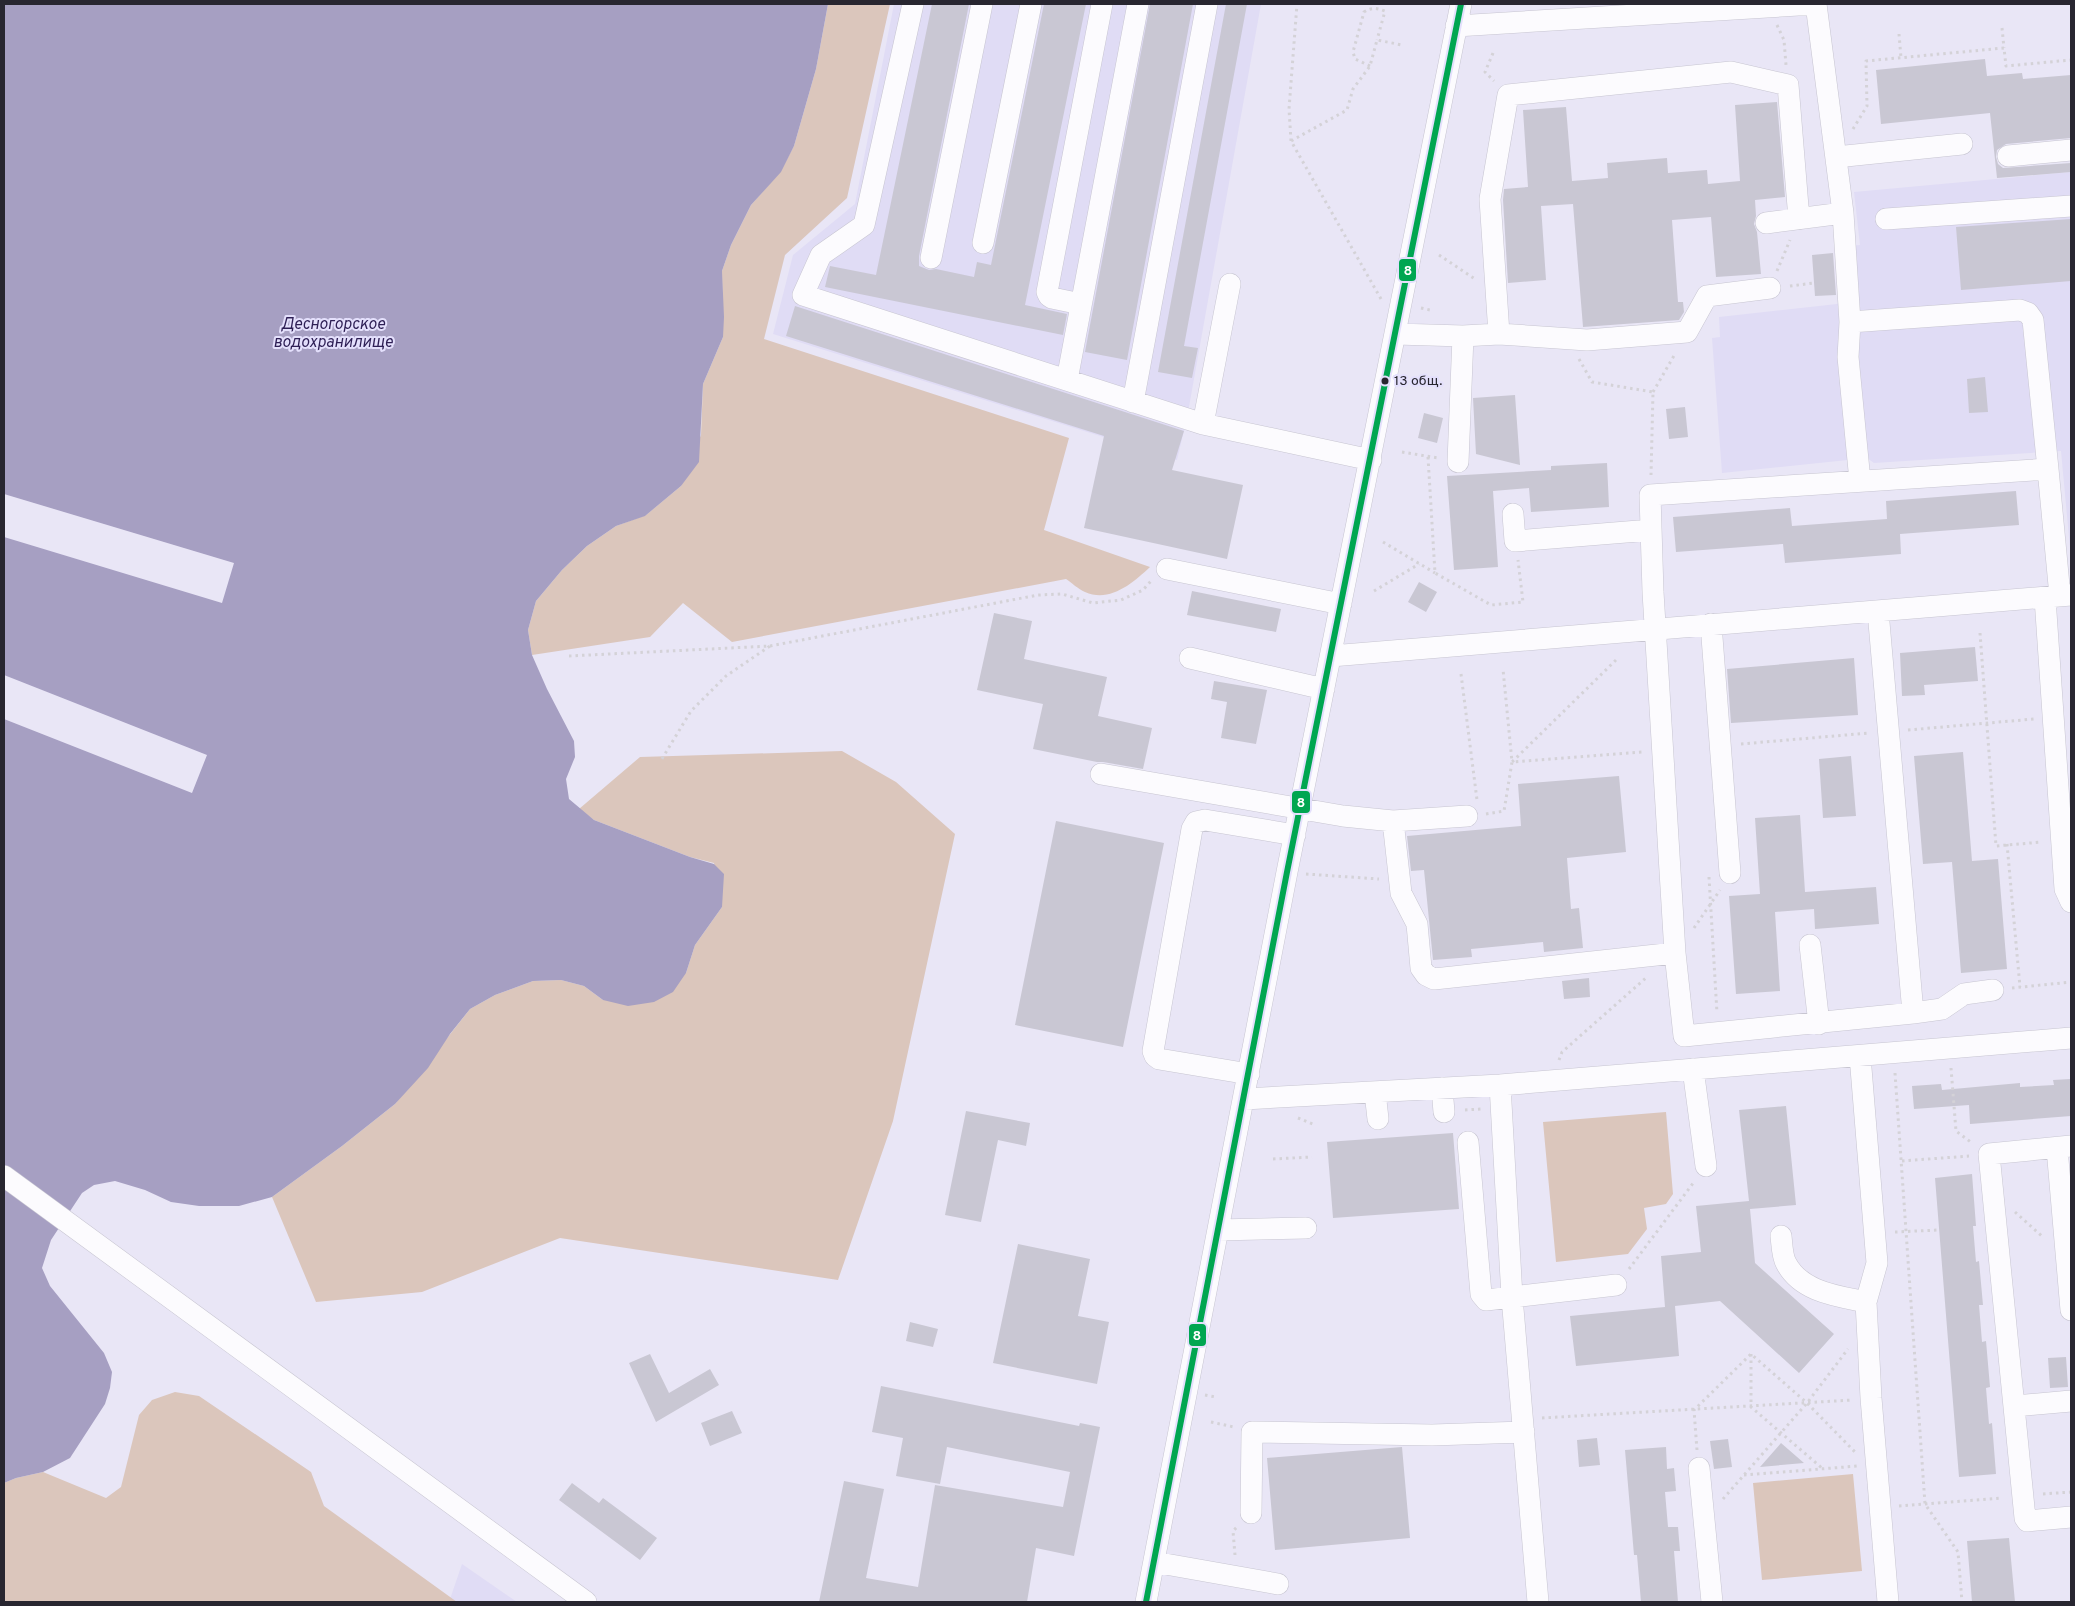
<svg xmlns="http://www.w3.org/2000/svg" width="2075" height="1606" font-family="Overpass,sans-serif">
  <rect width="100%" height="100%" fill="#e9e6f6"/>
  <!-- built -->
  <path fill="#e0dcf5" d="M894 4H1261L1187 418 1177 460 773 334 793 255 855 204Z
    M2071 172V548H2070L2061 451 1874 463 1867 458 1722 473 1712 338 1720 337 1719 317 1837 304 1841 301 1839 247 1860 245 1854 192Z
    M462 1564 517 1602H449Z"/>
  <!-- green -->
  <path fill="#dbc6bc" d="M828 4H890L847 198 785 255 764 339 1069 438 1044 530 1150 567C1133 583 1110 603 1085 592 1078 589 1072 583 1066 579L732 642 683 603 650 637 532 655 528 630 536 601 562 570 587 546 616 526 646 515 681 486 701 435 703 384 723 337 722 271 731 245 751 205 780 172 794 146 816 69Z
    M842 751 896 782 955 834 893 1121 838 1280 560 1238 422 1292 316 1302 272 1197 342 1146 395 1104 470 1009 495 995 533 981 561 980 584 986 603 1000 686 973 695 945 722 907 714 863 690 857 594 820 579 809 640 757Z
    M1666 1112 1673 1194 1666 1204 1644 1208 1647 1229 1628 1254 1556 1262 1543 1122Z
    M175 1392 199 1396 311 1472 324 1506 457 1602H4V1483L16 1478 43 1472 106 1498 121 1487 139 1415 152 1400Z
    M1853 1474 1862 1571 1762 1580 1753 1483Z"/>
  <!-- water -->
  <path fill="#a69fc2" d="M4 4H828L816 69 794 146 781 172 751 205 731 245 722 271 724 317 723 337 703 384 699 462 681 486 645 516 616 526 587 546 562 570 536 601 528 630 532 655 547 689 574 741 575 757 566 779 569 799 594 820 690 857 714 864 724 874 722 907 695 945 686 973 673 992 654 1002 628 1006 603 1000 584 986 561 980 533 981 495 995 470 1009 450 1034 428 1068 395 1104 342 1146 272 1197 239 1206H199L171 1202 145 1190 115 1181 94 1185 82 1193 51 1240 42 1268 50 1286 104 1353 112 1372 110 1388 105 1404 70 1458 43 1472 16 1478 4 1483Z"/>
  <!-- pier -->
  <path fill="#e9e6f6" d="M4 494 234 563 222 603 4 537Z
    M4 675 207 755 192 793 4 719Z"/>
  <!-- building -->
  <path fill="#c9c7d3" d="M932 4H969L919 256V266L929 270 936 269 974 277 977 262 991 265 1044 4H1086L1025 305 1067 314 1063 335 825 287 830 266 876 275Z
    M1150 4H1193L1127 360 1085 352Z
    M1226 4H1247L1184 346 1198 348 1192 378 1158 372Z
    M1985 59 1987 76 2022 73 2023 79 2071 75V138L2006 144 1997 150 1996 157 1998 164 2003 168 2071 163V172L1997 178 1990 113 1881 124 1876 70Z
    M1777 102 1785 197 1755 200 1756 216 1754 224 1757 232 1761 274 1716 277 1711 217 1672 220 1678 302H1683L1684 312 1679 320 1583 327 1573 204 1541 206 1546 280 1508 283 1503 200 1504 189 1528 187 1523 110 1566 107 1572 181 1608 178 1607 163 1667 158 1668 173 1707 170 1708 184 1740 181 1735 105Z
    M2071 219V281L1961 290 1956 227Z
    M1833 253 1836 295 1815 296 1812 255Z
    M795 306 1184 431 1172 470 1243 485 1227 559 1084 528 1104 436 786 336Z
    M1985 377 1988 412 1969 413 1967 379Z
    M1515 395 1520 465 1476 454 1473 398Z
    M1685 407 1688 437 1669 439 1666 409Z
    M1424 413 1443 418 1437 443 1418 438Z
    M1607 463 1609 507 1531 512 1529 488 1493 491 1498 567 1454 570 1447 476 1551 470V466Z
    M2016 491 2019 525 1900 534 1901 554 1785 563 1783 544 1676 552 1673 517 1790 508 1792 526 1887 519 1886 501Z
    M1419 582 1437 592 1426 612 1408 602Z
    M1192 591 1281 609 1276 632 1187 615Z
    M994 613 1032 621 1024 659 1107 677 1098 716 1152 728 1143 769 1103 762H1097L1033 749 1043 704 977 690Z
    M1975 647 1978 681 1924 685 1925 695 1902 696 1900 653Z
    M1854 658 1858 715 1731 723 1727 669Z
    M1214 681 1267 690 1256 744 1221 738 1227 702 1211 699Z
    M1963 752 1972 861 1998 859 2007 969 1961 973 1952 862 1923 864 1914 756Z
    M1851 756 1856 816 1823 818 1819 759Z
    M1619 776 1626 852 1567 858 1571 909 1579 908 1583 948 1544 952 1543 942 1471 949 1472 957 1433 960 1424 870 1411 871 1407 836 1521 826 1518 784Z
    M1800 815 1805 892 1876 887 1879 924 1815 929 1814 909 1775 912 1780 991 1736 994 1729 896 1760 894 1755 818Z
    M1056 821 1164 843 1123 1047 1015 1025Z
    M1589 978 1590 997 1564 999 1562 981Z
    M2071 1079V1116L1970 1124 1969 1105 1914 1109 1912 1086 1941 1084 1942 1090 2020 1083V1087L2054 1085 2053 1080Z
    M1786 1106 1796 1205 1750 1209 1755 1263 1834 1334 1799 1373 1720 1301 1675 1306 1679 1356 1576 1366 1570 1316 1665 1307 1661 1256 1701 1252 1696 1206 1749 1201 1739 1110Z
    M966 1111 1030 1123 1026 1146 998 1140 981 1222 945 1215Z
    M1453 1133 1459 1209 1333 1218 1327 1142Z
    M1972 1174 1976 1226H1973L1976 1262 1979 1261 1983 1305H1979L1982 1342 1986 1341 1990 1387 1986 1388 1989 1424 1992 1423 1996 1474 1959 1477 1935 1178Z
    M1018 1244 1090 1259 1078 1316 1109 1322 1097 1384 993 1363Z
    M910 1322 938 1329 933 1347 906 1341Z
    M650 1354 669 1393 710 1369 719 1385 656 1422 629 1363Z
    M2066 1357 2068 1387 2050 1388 2048 1358Z
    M881 1386 1079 1426 1080 1423 1100 1427 1074 1556 1036 1548 1027 1602H819L844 1481 884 1489 866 1578 918 1587 935 1485 1063 1507 1070 1472 947 1447 940 1484 896 1476 903 1438 872 1432Z
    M732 1411 742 1433 710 1446 701 1423Z
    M1597 1438 1600 1465 1579 1467 1577 1440Z
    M1728 1439 1732 1467 1714 1469 1710 1441Z
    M1781 1443 1804 1463 1760 1467Z
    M1402 1447 1410 1538 1275 1550 1267 1458Z
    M1666 1447 1667 1469 1674 1468 1676 1491 1665 1492 1668 1527H1678L1680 1551H1674L1678 1602H1641L1637 1555H1634L1625 1450Z
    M572 1483 599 1503 603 1498 657 1538 640 1560 559 1500Z
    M2009 1538 2015 1602H1972L1967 1541Z"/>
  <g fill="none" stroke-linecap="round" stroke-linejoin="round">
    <!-- minor casing -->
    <g stroke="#c7c5d1" stroke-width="22">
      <path id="minor" d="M913 4 864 225 821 255 803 295 1203 424 1371 460
        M1456 26 1815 4
        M2008 156 2071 150
        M1836 157 1962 144
        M1843 213 1850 322 1848 357 1860 481
        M1886 219 2071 206
        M1766 223 1843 213 1816 4
        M983 243 1031 4
        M931 258 982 4
        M1081 304 1052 298 1049 296 1047 292 1102 4
        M1850 322 2020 310 2028 313 2033 320 2048 469
        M1396 334 1463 336 1499 334 1587 340 1687 332 1707 296 1770 288
        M1499 334 1490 199 1508 95 1731 72 1788 85 1799 219
        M1067 380 1138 4
        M1133 402 1207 4
        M1203 424 1230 284
        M1458 462 1463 336
        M1513 514 1515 541 1651 530
        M1167 569 1341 604
        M2045 598 2065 889 2071 902
        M1878 611 1913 1013
        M1711 624 1730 873
        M1331 656 2071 595
        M1190 658 1324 689
        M1101 774 1343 816 1393 821 1467 816
        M1393 821 1401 893 1417 924 1421 968 1426 975 1434 979 1675 953
        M1810 945 1819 1024
        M1993 990 1964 994 1942 1009 1913 1013 1684 1036 1675 953 1653 592 1650 495 2048 469 2060 596
        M1860 1056 1877 1263 1866 1302 1871 1398 1888 1602
        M1693 1069 1706 1166
        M1249 1074 1159 1059 1155 1056 1153 1051 1192 829 1196 822 1205 820 1295 835
        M1500 1085 1512 1297 1538 1602
        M1442 1088 1444 1112
        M1375 1092 1378 1119
        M1244 1099 1500 1085 2071 1038
        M1468 1142 1481 1294 1486 1300 1616 1285
        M2071 1146 1989 1154 2025 1518 2027 1521 2071 1517
        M2057 1148 2071 1310
        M4 1176 586 1602
        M1218 1230 1306 1228
        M1781 1236C1782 1244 1782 1256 1786 1263 1801 1292 1837 1296 1866 1302
        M2015 1406 2071 1401
        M1699 1468 1712 1602
        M1251 1513 1252 1432 1432 1435 1524 1432
        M1154 1562 1278 1584
        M1146 1602 1287 872 1461 4"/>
    </g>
    <!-- path -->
    <path stroke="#d4d2d7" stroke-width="3" stroke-dasharray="2.5 4" stroke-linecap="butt" d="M1777 25 1784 40 1786 65
      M2002 28 2004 48
      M1899 34 1901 58
      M1493 53 1485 72 1494 81
      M1370 66 1355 59 1353 52 1364 12C1372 7 1376 8 1385 11L1377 40
      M1853 129 1867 106 1866 61 2004 48 2006 66 2071 60
      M1291 141 1289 109 1297 4
      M1439 255 1475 279
      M1777 271 1790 240
      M1790 286 1814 283
      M1381 299 1291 141 1347 110 1353 89 1370 66 1377 40 1402 45
      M1421 308 1430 310
      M1579 359 1592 382 1653 392 1651 475
      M1653 392 1675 354
      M1402 452 1438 458
      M1428 457 1435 573 1491 605 1523 602 1518 560
      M1383 542 1435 573
      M1374 591 1419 564
      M1980 633 1996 846 2042 842
      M770 646 1038 595 1062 594 1093 603 1121 600 1143 590 1151 581
      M569 656 770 646 726 676 691 711 660 762
      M1616 660 1512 762 1642 752
      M1461 674 1477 800
      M1908 730 2034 719
      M1741 744 1869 733
      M1486 814 1504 811 1512 762 1503 669
      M2007 844 2020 987
      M1306 874 1379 879
      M1709 877 1717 1013
      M1694 928 1720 890
      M2012 988 2071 982
      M1559 1060 1562 1052 1647 977
      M1951 1068 1956 1131 1972 1143
      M1895 1073 1925 1504 1958 1552 1962 1602
      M1465 1110 1481 1109
      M1298 1118 1315 1125
      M1273 1159 1312 1157
      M1902 1161 1969 1156
      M2015 1212 2044 1238
      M1895 1232 1939 1230
      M1629 1269 1694 1182
      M1751 1354V1407L1823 1469
      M1205 1395 1216 1397
      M1542 1418 1853 1400
      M1211 1422 1234 1427
      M1697 1450 1694 1410 1751 1354 1807 1403 1855 1452
      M1744 1475 1858 1466
      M2043 1494 2071 1492
      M1723 1499 1807 1403 1848 1349
      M1899 1506 2002 1498
      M1235 1555 1233 1531 1238 1526"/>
    <!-- minor -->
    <use href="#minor" stroke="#fcfbfe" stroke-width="21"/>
    <!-- bus-1 casing -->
    <g stroke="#e4e0fc" stroke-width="10">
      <path id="bus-1" d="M1146 1602 1287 872 1461 4"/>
    </g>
    <!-- bus-1 -->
    <use href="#bus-1" stroke="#00a651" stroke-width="6"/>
  </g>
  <!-- markers -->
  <circle fill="#282630" stroke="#e4e0fc" stroke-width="2" cx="1385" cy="381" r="4.5"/>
  <g text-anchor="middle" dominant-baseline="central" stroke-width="4" stroke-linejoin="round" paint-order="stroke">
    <!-- bus labels -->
    <g font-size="14" fill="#282630" stroke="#e4e0fc" text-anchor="start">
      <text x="1394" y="381">13 общ.</text>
    </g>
    <!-- water labels -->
    <g font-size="16" font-style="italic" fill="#2e1f55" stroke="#e4e0fc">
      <text x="333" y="325">Десногорское<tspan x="333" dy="18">водохранилище</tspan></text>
    </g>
  </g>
  <g stroke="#e4e0fc" stroke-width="2">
    <rect x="1398" y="258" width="19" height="24" rx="5" fill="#00a651"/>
    <rect x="1291" y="790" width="20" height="24" rx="5" fill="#00a651"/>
    <rect x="1188" y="1323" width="19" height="24" rx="5" fill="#00a651"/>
  </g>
  <g font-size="14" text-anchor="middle" font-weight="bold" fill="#fff">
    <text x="1408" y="275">8</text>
    <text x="1301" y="807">8</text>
    <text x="1197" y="1340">8</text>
  </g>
  <!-- border -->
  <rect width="2075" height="1606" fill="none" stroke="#282630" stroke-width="10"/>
</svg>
